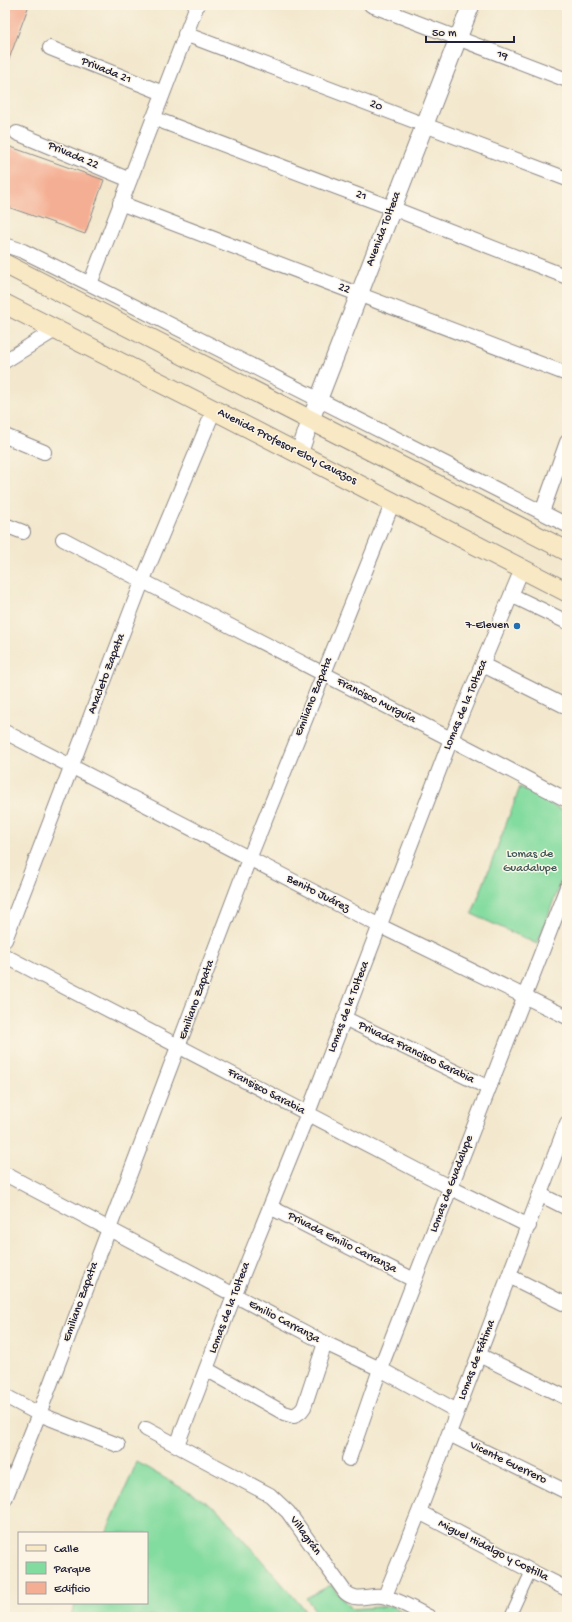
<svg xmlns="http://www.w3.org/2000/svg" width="572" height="1622" font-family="'Gochi Hand',sans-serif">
  <rect width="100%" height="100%" fill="#fcf5e5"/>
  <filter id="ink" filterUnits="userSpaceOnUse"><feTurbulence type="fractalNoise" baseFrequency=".025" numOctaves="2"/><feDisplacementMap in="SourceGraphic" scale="8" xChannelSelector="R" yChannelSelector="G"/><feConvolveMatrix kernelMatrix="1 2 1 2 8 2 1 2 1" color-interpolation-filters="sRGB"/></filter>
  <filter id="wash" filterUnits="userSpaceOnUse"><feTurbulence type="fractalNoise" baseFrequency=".012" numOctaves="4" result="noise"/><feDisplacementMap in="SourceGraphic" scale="16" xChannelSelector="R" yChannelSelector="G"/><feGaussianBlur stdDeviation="0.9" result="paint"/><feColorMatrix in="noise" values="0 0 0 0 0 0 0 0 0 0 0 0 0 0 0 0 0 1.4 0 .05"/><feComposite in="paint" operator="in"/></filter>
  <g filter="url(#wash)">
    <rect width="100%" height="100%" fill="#f3e8ce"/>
    <!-- green -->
    <path fill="#82db9f" stroke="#527e6d" d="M520 787 567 813V866L537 944 472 914Z
      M137 1462 216 1508 311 1617H70L76 1603H147V1533H106Z
      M331 1585 351 1609 392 1606 415 1617H320L306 1598Z"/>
    <g id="blocks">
      <!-- building -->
      <path fill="#f4ae93" d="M5 5H29L6 67H5Z
        M8 146 104 180 85 234 5 206V155Z"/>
    </g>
  </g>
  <g filter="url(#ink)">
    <use href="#blocks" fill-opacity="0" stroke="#8a8584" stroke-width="1"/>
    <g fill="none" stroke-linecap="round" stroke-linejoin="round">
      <!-- pedestrian casing -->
      <g stroke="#8a8584" stroke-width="12">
        <path id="pedestrian" d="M510 1617 531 1571"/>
      </g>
      <!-- minor casing -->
      <g stroke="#8a8584" stroke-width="16">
        <path id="minor" d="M371 5 567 80
          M185 34 567 179
          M50 48 163 93
          M153 118 392 208 567 277
          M17 133 130 180
          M120 203 567 374
          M5 245 23 251 90 284 567 525
          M90 284 197 5
          M5 361 55 330
          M5 436 44 452
          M542 512 567 442
          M5 525 23 532
          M63 539C230 628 400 711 567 800
          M511 595 567 622
          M483 665 567 707
          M5 732 380 926 567 1017
          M5 940 142 582 214 410
          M5 956 451 1188 529 1226
          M344 1018 489 1088
          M5 1174 325 1343 380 1369 457 1411
          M541 1195 567 1208
          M270 1207 414 1280
          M509 1276 567 1305
          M479 1355 567 1398
          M206 1369 284 1413 294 1416 301 1411 304 1407 325 1343
          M5 1396 39 1414 118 1445
          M146 1429 270 1495 288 1512 345 1592C358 1604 372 1592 386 1597 401 1601 415 1610 429 1617
          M449 1434 567 1492
          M177 1445 234 1296 308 1113 451 739 522 569
          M349 1459 380 1369 567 887
          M5 1499 39 1414 249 859 393 502
          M419 1512 531 1571 567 1589
          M385 1596 419 1512 567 1123"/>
      </g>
      <!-- tertiary casing -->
      <g stroke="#8a8584" stroke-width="19">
        <path id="tertiary" d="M299 454 311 419 471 5"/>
      </g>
      <!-- secondary casing -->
      <g stroke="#8a8584" stroke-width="21">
        <path id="secondary" d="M5 264 567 551
          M5 304 214 410 567 592"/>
      </g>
      <!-- pedestrian -->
      <use href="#pedestrian" stroke="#fff" stroke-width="10"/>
      <!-- minor -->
      <use href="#minor" stroke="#fff" stroke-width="14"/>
      <!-- tertiary -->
      <use href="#tertiary" stroke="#fff" stroke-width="17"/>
      <!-- secondary -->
      <use href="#secondary" stroke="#f8e8c3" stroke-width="19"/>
    </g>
  </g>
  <!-- markers -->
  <circle fill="#1f6fb2" stroke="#fcf5e5" stroke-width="1.5" cx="517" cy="626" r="4"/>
  <g text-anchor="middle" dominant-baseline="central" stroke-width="3" stroke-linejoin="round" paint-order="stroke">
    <!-- street labels -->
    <g font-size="12" fill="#22223b" stroke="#fcf5e5">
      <text transform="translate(502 56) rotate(21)">19</text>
      <text transform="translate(106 71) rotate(22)">Privada 21</text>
      <text transform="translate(376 106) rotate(21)">20</text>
      <text transform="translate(73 156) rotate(23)">Privada 22</text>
      <text transform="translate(361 196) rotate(20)">21</text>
      <text transform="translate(384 229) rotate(-69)">Avenida Tolteca</text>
      <text transform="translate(344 289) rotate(21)">22</text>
      <text transform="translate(287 447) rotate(27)">Avenida Profesor Eloy Cavazos</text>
      <text transform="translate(107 674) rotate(-69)">Anacleto Zapata</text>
      <text transform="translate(314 697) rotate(-68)">Emiliano Zapata</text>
      <text transform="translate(376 701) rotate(27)">Francisco Murguía</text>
      <text transform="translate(466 705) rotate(-67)">Lomas de la Tolteca</text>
      <text transform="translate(318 894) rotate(27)">Benito Juárez</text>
      <text transform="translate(197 1000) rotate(-70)">Emiliano Zapata</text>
      <text transform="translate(349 1007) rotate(-69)">Lomas de la Tolteca</text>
      <text transform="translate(416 1053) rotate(26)">Privada Francisco Sarabia</text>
      <text transform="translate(266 1092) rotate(28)">Fransisco Sarabia</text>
      <text transform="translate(452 1184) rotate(-69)">Lomas de Guadalupe</text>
      <text transform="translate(342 1243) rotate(27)">Privada Emilio Carranza</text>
      <text transform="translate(81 1302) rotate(-70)">Emiliano Zapata</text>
      <text transform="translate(230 1308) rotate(-69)">Lomas de la Tolteca</text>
      <text transform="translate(284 1322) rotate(28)">Emilio Carranza</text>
      <text transform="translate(477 1360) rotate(-69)">Lomas de Fátima</text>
      <text transform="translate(508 1463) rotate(26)">Vicente Guerrero</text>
      <text transform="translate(305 1536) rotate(54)">Villagrán</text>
      <text transform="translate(493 1551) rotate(27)">Miguel Hidalgo y Costilla</text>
    </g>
    <!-- poi labels -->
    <g font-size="12" fill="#22223b" stroke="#fcf5e5" text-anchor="end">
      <text x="509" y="626">7-Eleven</text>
    </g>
    <!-- park labels -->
    <g font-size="12" fill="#3f5a59" stroke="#fcf5e5">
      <text x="530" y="855">Lomas de<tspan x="530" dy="14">Guadalupe</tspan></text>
    </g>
  </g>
  <!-- margin -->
  <rect width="572" height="1622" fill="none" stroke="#fcf5e5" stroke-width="20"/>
  <!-- legend -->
  <rect x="18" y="1532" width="130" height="72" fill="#fcf5e5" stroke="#a5a1a1"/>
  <rect x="26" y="1545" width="20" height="6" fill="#f8e8c3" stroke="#a5a1a1"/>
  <text x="54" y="1552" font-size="12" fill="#22223b">Calle</text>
  <rect x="26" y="1562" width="20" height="12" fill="#82db9f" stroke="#a5a1a1"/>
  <text x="54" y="1572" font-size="12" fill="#22223b">Parque</text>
  <rect x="26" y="1582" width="20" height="12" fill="#f4ae93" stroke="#a5a1a1"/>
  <text x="54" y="1592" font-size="12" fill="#22223b">Edificio</text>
  <!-- scale -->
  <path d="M426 36v6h88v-6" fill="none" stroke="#22223b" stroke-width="2"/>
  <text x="432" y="36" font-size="12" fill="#22223b" stroke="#fcf5e5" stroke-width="3" paint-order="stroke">50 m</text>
</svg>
